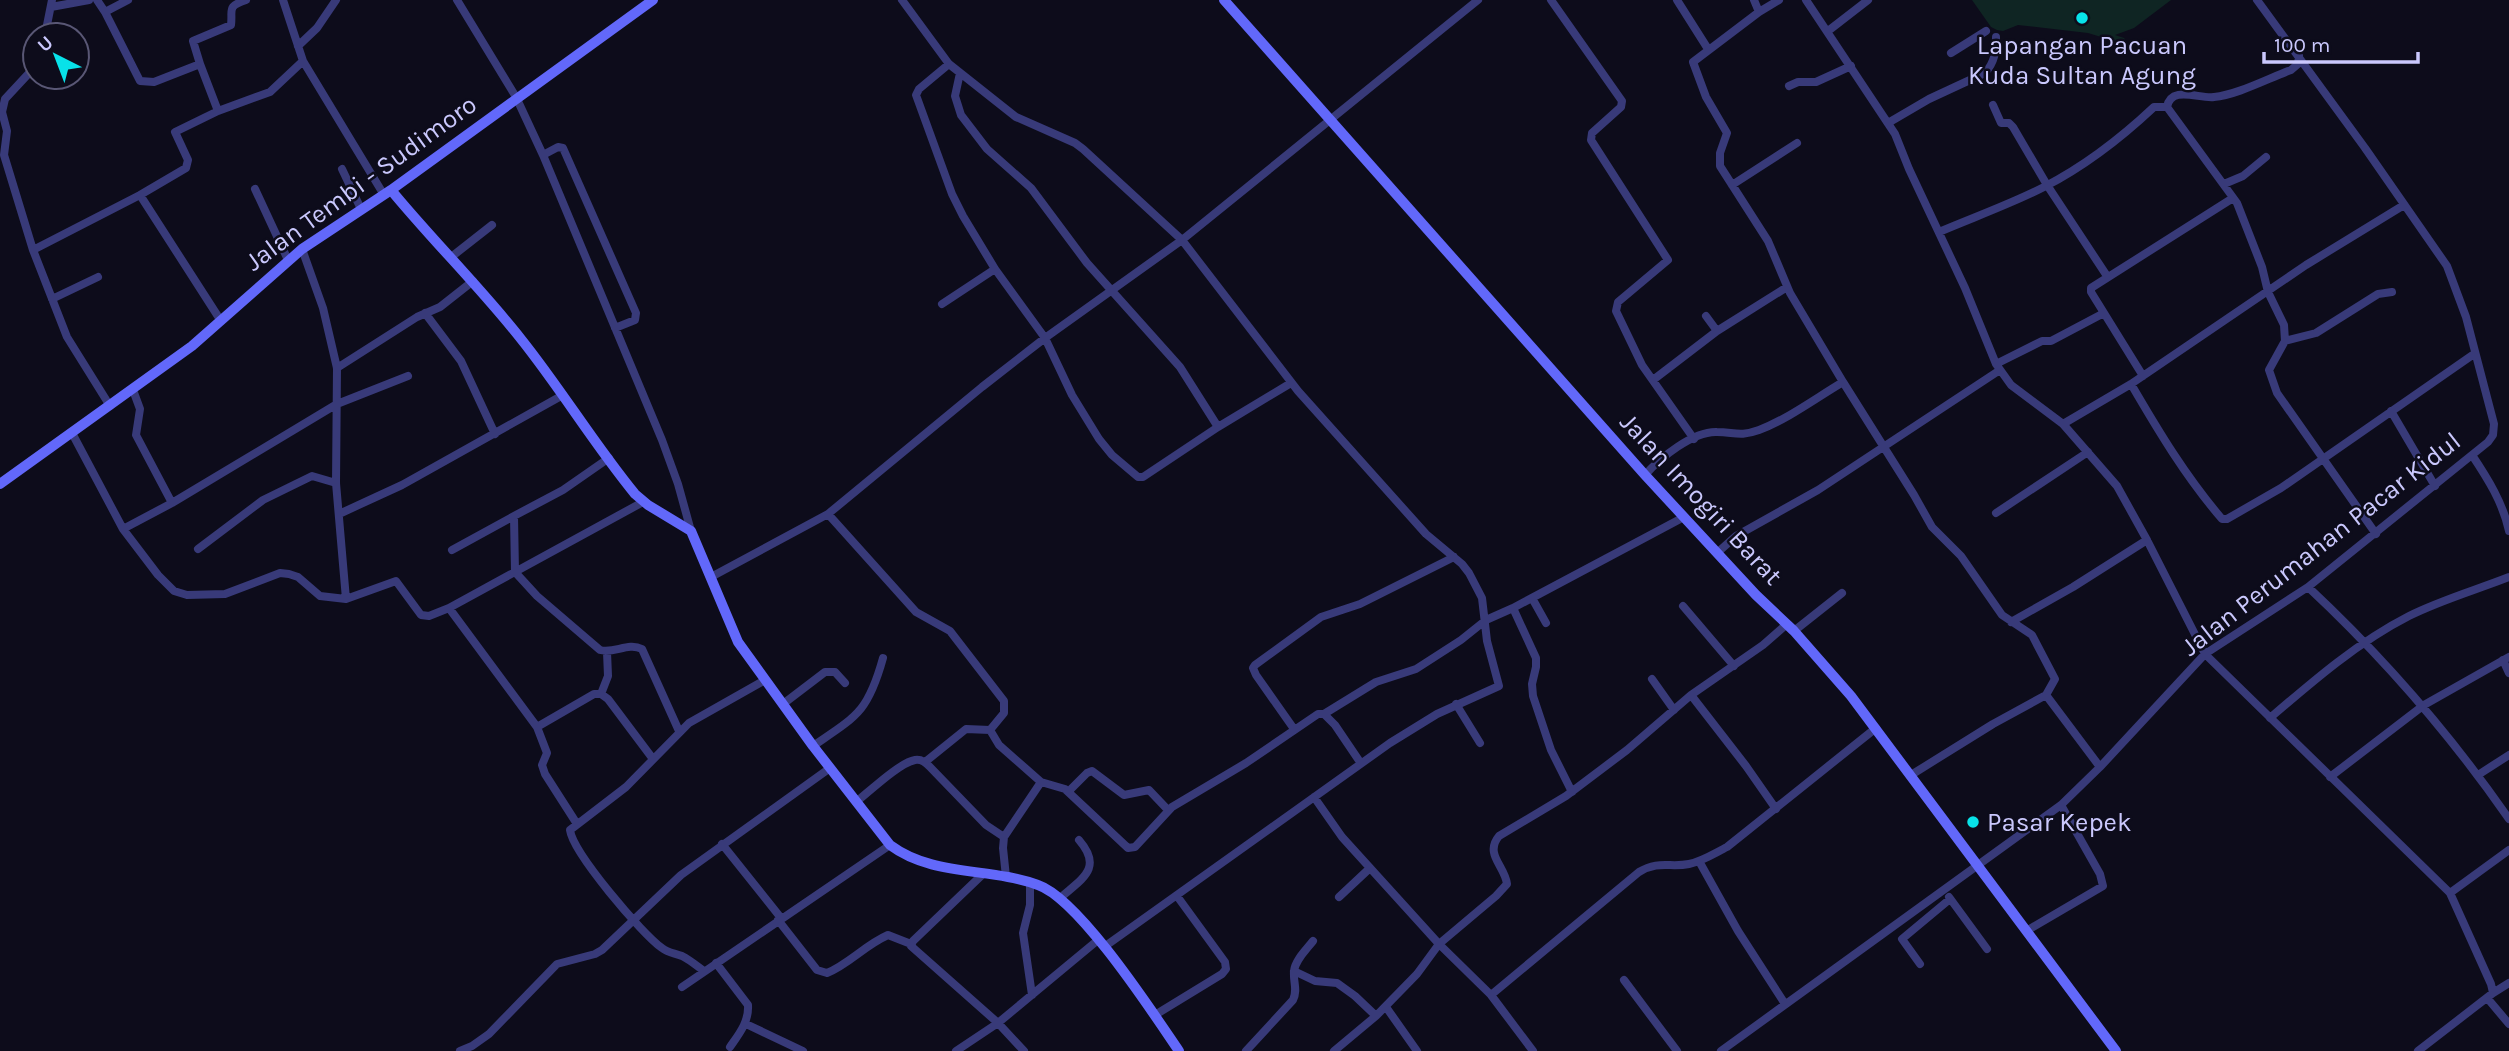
<svg xmlns="http://www.w3.org/2000/svg" width="2509" height="1051" font-family="Karla,sans-serif">
  <rect width="100%" height="100%" fill="#0d0c1b"/>
  <!-- green -->
  <path fill="#0f2523" d="M1972 0H2171L2134 28 2115 35 2124 38 2128 44 2120 50 2111 40 2088 33 2018 25 2003 31 1997 30 1991 27Z"/>
  <g fill="none" stroke-linecap="round" stroke-linejoin="round">
    <!-- street -->
    <path stroke="#383a79" stroke-width="8" d="M97 0 105 12
      M128 0 105 12 140 81 154 82 200 64 218 111
      M283 0 303 61 384 195
      M457 0 516 97 543 155 662 440 678 484 691 531
      M902 0 949 64 1016 117 1075 143 1083 149 1182 240 1298 391 1426 534 1462 564 1469 573 1482 598 1487 641 1499 686 1437 714 1390 743 1104 947
      M1551 0 1622 101 1621 107 1592 133 1591 140 1668 260 1618 302 1616 311 1642 365 1694 439
      M1677 0 1708 49
      M1754 0 1759 12
      M1806 0 1895 134 1909 169 1965 288 1996 364 2011 385 2063 424 2117 486 2147 540 2205 654 2450 893 2491 984 2493 993 2418 1051
      M51 7 89 0
      M1828 31 1868 0
      M45 35 52 0
      M298 46 317 28 336 0
      M1951 53 1986 31
      M35 61 31 71 5 99 2 112 7 131 4 155 33 250 67 337 110 406
      M200 64 193 41 231 25C233 9 226 7 246 0
      M949 64 919 89 916 95 952 194 963 216 995 269 1045 338 1072 395 1099 439 1112 455 1138 477H1143L1218 427 1291 383
      M960 73 955 96 961 115 987 149 1031 188 1087 263 1180 367 1218 427
      M1789 86 1798 82H1816L1851 66
      M1993 105 2001 123H2009L2013 127 2047 185 2107 276
      M2167 107 2237 203 2262 267 2268 292 2284 325 2285 341 2269 370 2277 393 2376 534
      M1888 123 1929 99 1985 73C1995 62 1996 51 1996 37
      M543 155 558 147 563 148 636 313 635 320 615 328
      M342 169 361 209
      M2224 184 2243 176 2266 157
      M1732 185 1797 143
      M255 189 288 260
      M140 195 221 321
      M1939 232C1974 217 2011 204 2044 187 2085 166 2121 138 2154 107H2167C2171 85 2199 99 2214 97 2237 95 2269 78 2291 70L2298 64 2299 56
      M302 249 323 308 337 368 336 483 346 599
      M33 250 140 195 186 168 188 160 175 132 218 111 270 92 303 61
      M450 258 492 225
      M52 299 98 277
      M942 304 995 269
      M425 313 461 361 495 434
      M1717 331 1787 287
      M2285 341 2316 333 2378 294 2392 292
      M1996 364 2042 341H2051L2104 313
      M337 368 417 317 440 307 473 281
      M2143 376 2091 292V288L2233 198
      M1653 380 1717 331 1706 316
      M1843 382 1914 495 1932 527 1961 556 2002 615 2032 635 2055 679 2046 695 1993 724 1911 775
      M2131 384C2159 432 2186 477 2222 519H2227L2281 488 2474 354
      M133 390 140 409 136 435 172 503
      M2391 411 2435 486
      M2063 424 2131 384 2306 265 2404 205
      M72 433 123 529 158 575 174 591 187 595 225 594 280 573 289 574 298 577 320 596 346 599 396 581 421 615 429 616 449 608 643 502
      M2472 455C2488 479 2503 503 2509 531
      M609 458 563 490 514 516 515 572 537 596 600 650C614 654 628 642 642 649L679 731
      M1645 475C1660 458 1693 431 1717 432 1734 432 1740 437 1759 430 1788 419 1816 398 1843 382L1790 293 1768 241 1720 166V153L1727 133 1706 97 1693 62 1759 12 1779 0
      M1996 513 2088 452
      M339 514 402 485 563 395
      M828 514 916 612 950 631 1004 701V713L990 730 999 745 1041 782 1065 789 1128 848 1135 847 1172 807 1246 763 1318 714H1324L1335 725 1360 762
      M123 529 172 503 337 404 408 376
      M198 549 263 500 312 476 336 483
      M452 550 514 516
      M1717 553 1736 536 1818 490 2000 370
      M711 577 828 514 982 387 1045 338 1182 240 1478 0
      M2308 587C2384 658 2450 734 2509 819
      M1532 598 1546 623
      M1683 606 1734 666
      M449 608 537 727 594 694H601L608 699 653 759
      M1513 608 1536 658V667L1532 684 1533 696 1551 750 1572 792
      M2011 622 2073 587 2147 540
      M1794 631 1842 593
      M2503 660 2509 673
      M1652 679 1674 710
      M601 694 608 676 607 652
      M1691 695 1746 766 1776 809
      M2046 695 2100 767
      M783 704 825 672H835L845 683
      M1456 704 1480 743
      M1324 714 1376 682 1416 669 1461 640 1486 620 1513 608 1684 517
      M2270 718C2313 681 2358 642 2409 616 2441 600 2476 590 2509 577
      M537 727 547 753 542 765 545 774 577 824
      M1294 729 1256 675 1253 668 1255 665 1321 617 1360 604 1454 557
      M813 746C857 716 868 712 883 658
      M925 762 966 729 990 730
      M2478 775 2509 755
      M2330 777 2424 705 2509 657
      M1068 792 1087 773 1092 771 1124 795 1149 790 1168 810
      M1314 797 1342 837 1439 944 1491 995 1533 1051
      M856 802C870 791 899 763 915 760 922 759 926 763 930 767L986 825 1004 837
      M722 844 781 918
      M1699 861 1738 931 1785 1004
      M984 873 913 941 911 946 998 1023 1024 1051
      M1006 877 1003 848 1004 837 1041 782
      M1030 882V905L1023 933 1032 995
      M2450 893 2509 850
      M1339 897 1370 868
      M1949 897 1987 949
      M1059 899C1081 879 1104 869 1079 840
      M778 920 817 970 827 973C849 964 865 945 888 935L911 944
      M2028 930 2103 886 2100 874 2061 805
      M716 963 748 1005C749 1022 739 1034 730 1047
      M1920 964 1902 939 1950 899
      M704 971C697 966 690 960 682 956 675 953 668 953 662 948 642 934 573 853 570 830L626 787 689 723 765 680
      M1294 971 1315 981 1337 983 1355 996 1376 1016
      M1624 980 1677 1051
      M682 987 890 845
      M2493 993 2509 983
      M1491 995 1639 872C1659 860 1670 868 1689 864 1703 861 1715 853 1727 847L1876 728
      M2488 999 2509 1024
      M1386 1007 1417 1051
      M1155 1015 1222 974 1226 969 1225 962 1177 896
      M746 1024 803 1051
      M460 1051 472 1046 489 1034 557 964 595 954 602 950 681 875 830 768
      M956 1051 998 1023 1098 940
      M1246 1051 1293 1000C1298 990 1293 982 1294 971 1295 960 1307 949 1313 941
      M1334 1051 1376 1016 1417 974 1439 944 1496 896 1507 884C1505 866 1484 854 1499 836L1566 796 1627 750 1691 695 1763 645 1787 624
      M1721 1051 2061 805 2100 767 2205 654 2308 587 2488 442 2493 435 2494 424 2466 317 2447 266 2365 148 2257 0"/>
    <!-- secondary -->
    <path stroke="#6268fa" stroke-width="10" d="M1224 0 1645 475 1756 595 1794 631 1851 696 2116 1051
      M391 190C433 241 480 287 521 339 561 389 594 444 635 494L648 505 691 531 738 642 813 746 890 845C933 877 989 867 1038 885 1079 899 1153 1013 1179 1051
      M0 484 192 346 302 249 391 190 653 0"/>
  </g>
  <!-- markers -->
  <g fill="#08e2e9" stroke="#0d0c1b" stroke-width="2.5">
    <circle cx="2082" cy="18" r="7"/>
    <circle cx="1973" cy="822" r="7"/>
  </g>
  <g text-anchor="middle" dominant-baseline="central" stroke-width="5" stroke-linejoin="round" paint-order="stroke">
    <!-- poi labels -->
    <g font-size="26" fill="#cac8fd" stroke="#0d0c1b">
      <text x="2082" y="45">Lapangan Pacuan<tspan x="2082" dy="30">Kuda Sultan Agung</tspan></text>
      <text x="1987" y="822" text-anchor="start">Pasar Kepek</text>
    </g>
    <!-- street labels -->
    <g font-size="26" fill="#cac8fd" stroke="#0d0c1b">
      <text transform="translate(361 183) rotate(-36)">Jalan Tembi - Sudimoro</text>
      <text transform="translate(1701 499) rotate(47)">Jalan Imogiri Barat</text>
      <text transform="translate(2321 544) rotate(-38)">Jalan Perumahan Pacar Kidul</text>
    </g>
  </g>
  <!-- north arrow -->
  <g transform="translate(56 56) rotate(318)"><circle r="33" fill="#0d0c1b" stroke="#595775" stroke-width="2"/>
  <path d="M0-5L12 26L0 18L-12 26Z" fill="#08e2e9"/>
  <text y="-10" font-size="19" font-weight="bold" text-anchor="middle" fill="#cac8fd">U</text>
  </g>
  <!-- scale -->
  <path d="M2264 52v10h154v-10" fill="none" stroke="#cac8fd" stroke-width="3.5"/>
  <text x="2274" y="52" font-size="21" fill="#cac8fd" stroke="#0d0c1b" stroke-width="5" paint-order="stroke">100 m</text>
</svg>
